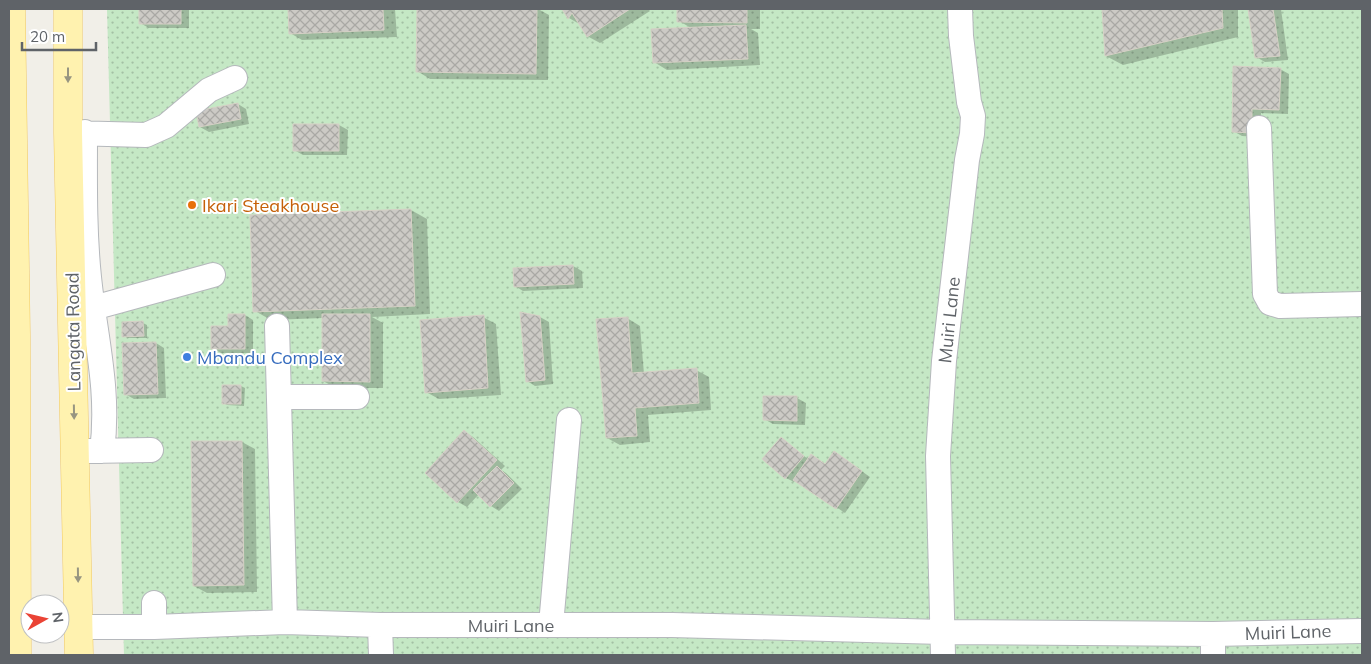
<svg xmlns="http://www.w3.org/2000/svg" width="1371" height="664" font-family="Mulish,sans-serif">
  <defs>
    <pattern id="grass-dots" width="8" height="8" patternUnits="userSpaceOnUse" patternTransform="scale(1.25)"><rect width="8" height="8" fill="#c5e8c5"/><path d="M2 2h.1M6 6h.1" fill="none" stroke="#a3c0a4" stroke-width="1.8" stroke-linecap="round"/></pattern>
    <pattern id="building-cross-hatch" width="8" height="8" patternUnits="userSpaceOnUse" patternTransform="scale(1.25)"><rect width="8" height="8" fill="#cccac5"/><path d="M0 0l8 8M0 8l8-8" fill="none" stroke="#a9a8a4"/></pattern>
  </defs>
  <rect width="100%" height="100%" fill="#f1efe8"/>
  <!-- grass -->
  <path fill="url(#grass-dots)" d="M107 9H1362V655H124Z"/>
  <!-- shadow -->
  <path fill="#0003" d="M140 9H189V28H149L140 23Z
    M289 9H395L397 37 302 40 290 33Z
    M418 9H538L549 15 548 80 430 79 417 71Z
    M563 9H648L650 11 600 43 587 36 581 25 569 18Z
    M679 9H760V29H751L758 33 760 65 667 70 654 62 691 28 679 21Z
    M1103 9H1238V37L1123 65 1106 56Z
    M1250 9H1281L1288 60 1265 62 1256 57Z
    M1280 69 1289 74 1288 114 1261 113 1260 137 1242 136 1233 131Z
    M238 104 246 109 249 124 209 132 200 127Z
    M339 125 348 130 347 155H303L294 150Z
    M411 210 427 219 430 314 372 317 383 323V388H336L323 381V318L271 320 255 311Z
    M573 266 582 271 583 288 523 291 515 286 514 269Z
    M245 315 253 320V353H221L212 348 229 327Z
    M483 317 496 324 501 395 439 399 426 392Z
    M540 317 549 322 553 384 535 386 527 381Z
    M627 318 640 326 644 374 696 370 709 377 711 410 648 415 650 442 620 445 607 438Z
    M143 323 147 325V338H128L124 336Z
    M156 343 164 348 166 398 134 399 125 394Z
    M241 386 245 388 244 406 227 405 223 403Z
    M764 397 797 398 806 403 805 425 773 424 764 419Z
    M465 432 473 437 505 466 501 470 506 473 522 489 499 511 491 506 479 494 467 507 458 502 427 473Z
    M781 439 808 459 826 465 843 458 870 477 845 513 796 480 794 482 786 478Z
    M242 442 255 449 257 592 207 593 194 586Z"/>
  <!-- building -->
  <path fill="url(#building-cross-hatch)" stroke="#d6d1c6" d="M139 9H181V24H139Z
    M288 9H383L384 30 289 34Z
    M417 9H537L536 74 416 72Z
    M562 9H630L587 37 572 13 568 19Z
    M677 9H747V23L677 22Z
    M1102 9H1222L1223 28 1105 56Z
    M1248 9H1273L1280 56 1255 58Z
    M746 25 748 59 653 63 651 29Z
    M1233 66 1281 68 1279 110 1252 109V133L1232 132Z
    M238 103 241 119 199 127 196 111Z
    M293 124H339V151H293Z
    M411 209 415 306 253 312 250 215Z
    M573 265 574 284 514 287 513 268Z
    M520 312 540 316 545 380 526 382Z
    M228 314H245V349H211V326H228Z
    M322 314H370V382L322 381Z
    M484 315 488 388 425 393 420 320Z
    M628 317 632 373 697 368 699 403 635 408 637 436 606 438 596 319Z
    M143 321 144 336 122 337V322Z
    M156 342 158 394 124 395 122 343Z
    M222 385H241V404H222Z
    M763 396H797V421L763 420Z
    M464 430 497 460 457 503 425 473Z
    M781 437 804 456 785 479 762 459Z
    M191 441H242L244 585 193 586Z
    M834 451 862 471 836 509 793 480 811 454 825 464Z
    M497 466 514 483 490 507 473 490Z"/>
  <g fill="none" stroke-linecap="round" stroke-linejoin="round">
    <!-- minor casing -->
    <g stroke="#b5b8bc" stroke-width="26">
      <path id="minor" d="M1259 128 1265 294 1270 303 1280 306 1362 304
        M85 132C85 180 84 229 89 277 95 337 110 390 102 451
        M70 133 146 135 166 126 209 90 235 78
        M93 308 213 275
        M277 326 285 622
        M279 397H357
        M87 451 151 450
        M154 603V627
        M380 625 381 655
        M551 625 569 420
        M79 627H154L285 622 380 625H672L943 632 1213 634 1362 631
        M943 655 938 456 944 361 967 160 972 134 973 116 969 102 961 36 960 9
        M1213 655V634"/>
    </g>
    <!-- major casing -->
    <g stroke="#f2c960" stroke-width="29">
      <path id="major" d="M11 9 16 335 17 655
        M68 9V133L79 655"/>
    </g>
    <!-- minor -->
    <use href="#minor" stroke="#fff" stroke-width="24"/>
    <!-- major -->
    <use href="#major" stroke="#fff2af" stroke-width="28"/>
  </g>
  <!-- one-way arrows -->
  <defs><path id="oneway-solid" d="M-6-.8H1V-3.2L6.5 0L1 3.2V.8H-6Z" transform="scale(1.25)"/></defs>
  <g fill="#979581">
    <use href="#oneway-solid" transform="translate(68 75) rotate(90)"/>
    <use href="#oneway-solid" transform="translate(74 412) rotate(89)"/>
    <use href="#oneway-solid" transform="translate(78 575) rotate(89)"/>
  </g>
  <!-- markers -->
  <circle fill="#e8710a" stroke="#fff" stroke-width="2" cx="192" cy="205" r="5"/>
  <circle fill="#3f7fe0" stroke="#fff" stroke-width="2" cx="187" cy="357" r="5"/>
  <g text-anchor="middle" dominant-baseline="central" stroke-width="4" stroke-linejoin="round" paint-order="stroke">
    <!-- food labels -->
    <g font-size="18" fill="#c56008" stroke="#fff" text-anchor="start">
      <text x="202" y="205">Ikari Steakhouse</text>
    </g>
    <!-- street labels -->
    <g font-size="18" fill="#5f6368" stroke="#fff">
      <text transform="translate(949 320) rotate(-84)">Muiri Lane</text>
      <text transform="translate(73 332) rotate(-91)">Langata Road</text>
      <text x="511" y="625">Muiri Lane</text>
      <text transform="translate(1288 632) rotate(-2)">Muiri Lane</text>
    </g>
    <!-- shop labels -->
    <g font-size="18" fill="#366cbe" stroke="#fff" text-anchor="start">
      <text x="197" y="357">Mbandu Complex</text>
    </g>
  </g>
  <!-- border -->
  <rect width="1371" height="664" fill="none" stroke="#5f6368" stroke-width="20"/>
  <!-- north arrow -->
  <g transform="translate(45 619) rotate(82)"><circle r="24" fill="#ffffff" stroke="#bfc1c3"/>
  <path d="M0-4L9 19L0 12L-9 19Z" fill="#ea4335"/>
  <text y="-8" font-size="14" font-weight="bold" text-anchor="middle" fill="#5f6368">N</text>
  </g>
  <!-- scale -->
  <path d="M22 42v8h74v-8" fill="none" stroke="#5f6368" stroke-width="2.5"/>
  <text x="30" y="42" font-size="15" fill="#5f6368" stroke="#ffffff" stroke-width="4" paint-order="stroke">20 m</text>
</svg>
